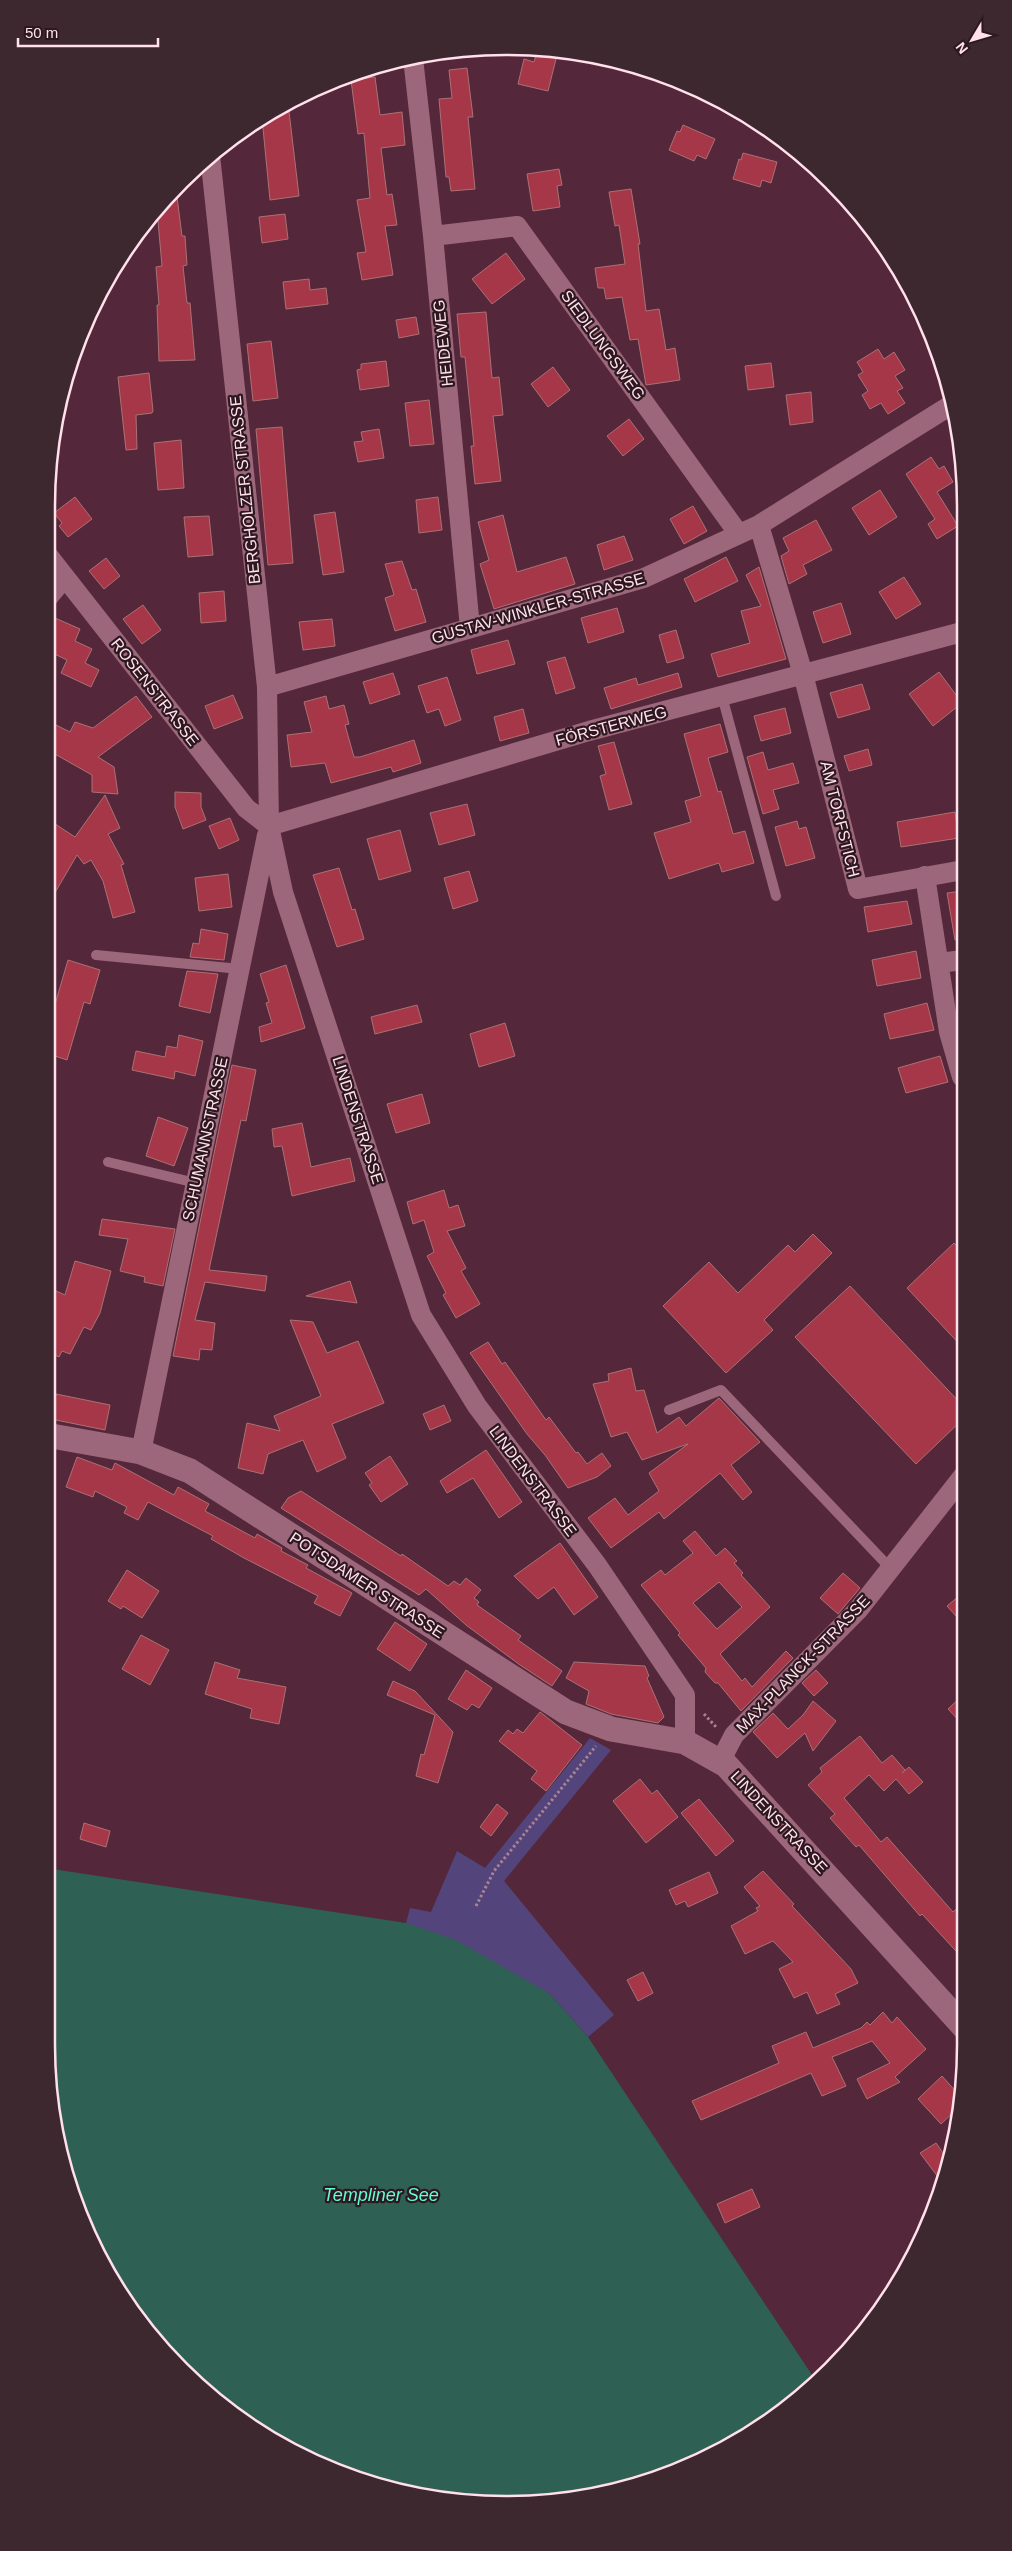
<svg xmlns="http://www.w3.org/2000/svg" width="1012" height="2551" font-family="Arial,sans-serif">
  <rect width="100%" height="100%" fill="#55273a"/>
  <!-- green -->
  <path fill="#53457b" d="M590 1738 611 1750 504 1881 614 2015 588 2037 550 1994 406 1923 410 1908 431 1912 457 1851 485 1868Z"/>
  <!-- water -->
  <path fill="#2e6053" d="M46 1868 406 1923 456 1940 550 1994 588 2037 814 2378 761 2427 682 2470 596 2496 446 2501 358 2480 276 2443 160 2348 108 2275 71 2193 46 2045Z"/>
  <!-- building -->
  <path fill="#a63748" stroke="#aa7175" fill-rule="evenodd" d="M538 48 558 51 548 91 518 84 524 59 534 62Z
    M467 68 473 117H468L475 189 451 191 449 177H446L439 99 452 98 449 70Z
    M375 77 380 115 402 112 405 145 381 148 387 195 392 194 397 225 385 226 393 275 362 280 357 253 366 252 357 200 370 198 364 133 358 134 351 80Z
    M288 103 299 196 270 200 262 118Z
    M683 125 715 139 706 159 697 155 694 161 669 150 677 131 680 132Z
    M743 153 777 162 771 183 762 180 760 187 733 179 739 159 741 160Z
    M559 169 562 185 557 186 560 207 533 211 527 174Z
    M176 189 182 236H185L187 265 183 266 187 303H190L195 360 159 361 157 305H159L156 267 162 266 157 210Z
    M631 189 640 244H638L646 311 659 309 666 350 675 348 680 380 646 385 638 339 630 340 622 297 606 299 604 288H598L595 268 625 264 619 225 615 226 609 192Z
    M285 214 288 239 262 243 259 217Z
    M506 253 525 279 492 304 472 279Z
    M309 279 310 290 326 288 328 304 286 309 283 282Z
    M486 312 492 378 499 377 503 415 493 416 501 481 475 484 471 446H474L465 357H461L457 314Z
    M416 317 419 334 399 338 396 320Z
    M271 341 278 398 253 401 247 344Z
    M878 349 884 359 894 352 905 370 895 376 903 388 897 391 905 403 888 414 881 403 870 409 862 395 868 391 858 375 863 372 857 362Z
    M386 361 389 386 360 390 357 370 361 369V364Z
    M771 363 774 387 748 390 745 366Z
    M553 367 570 390 548 407 531 384Z
    M149 373 153 411 152 413 136 415 137 449 126 450 118 377Z
    M811 392 813 422 790 425 786 395Z
    M429 400 434 444 410 446 405 403Z
    M629 419 644 439 623 456 607 436Z
    M282 427 293 563 268 565 256 429Z
    M379 429 384 458 358 462 354 442 363 441 361 432Z
    M181 440 184 488 158 490 154 443Z
    M931 457 939 469 944 466 953 482 937 492 958 526 937 539 928 524 935 519 906 474Z
    M880 490 897 517 869 535 852 508Z
    M75 497 92 519 68 537 59 526 62 523 54 513Z
    M438 497 442 530 419 533 416 500Z
    M693 506 707 531 684 544 670 519Z
    M335 512 344 572 323 575 314 515Z
    M503 515 517 572 566 557 575 584 494 609 480 564 489 560 478 522Z
    M209 516 213 555 188 557 184 517Z
    M816 520 832 550 803 565 807 574 789 584 781 556 789 551 783 538Z
    M624 536 633 560 604 570 597 545Z
    M726 557 738 581 695 602 684 579Z
    M106 558 120 576 104 589 89 571Z
    M402 561 412 590 416 589 426 622 395 631 385 598 394 595 385 564Z
    M759 567 786 659 718 677 711 654 750 643 741 611 761 606 746 575Z
    M904 577 921 604 896 619 879 592Z
    M224 591 226 621 201 623 199 593Z
    M841 603 851 634 823 643 813 612Z
    M143 605 161 630 142 644 123 619Z
    M617 608 624 632 588 643 581 618Z
    M55 618 80 629 75 641 92 649 85 663 99 670 91 687 61 673 67 660 46 650V636Z
    M332 619 335 646 303 650 299 622Z
    M676 630 684 658 667 663 659 635Z
    M508 640 515 664 477 674 471 650Z
    M565 657 575 688 556 694 547 662Z
    M939 672 962 703 933 726 909 694Z
    M393 673 400 694 370 704 363 682Z
    M678 673 682 687 611 709 604 688 636 678 638 685Z
    M447 677 461 720 445 726 439 709 427 713 418 686Z
    M862 684 870 709 838 718 830 693Z
    M233 695 243 718 214 729 205 706Z
    M136 696 152 717 98 757 114 767 118 794 92 792V775L46 749V720L70 732 75 722 93 728Z
    M326 696 329 709 344 705 349 724 345 725 354 757H360L414 740 421 763 393 772 391 767 331 783 325 763 291 767 287 735 312 732 304 702Z
    M785 708 791 733 761 741 754 716Z
    M523 709 529 733 500 741 494 717Z
    M720 724 728 752 708 758 718 792 721 791 733 834 745 831 754 863 722 872 719 863 669 879 654 833 691 822 685 801 701 796 684 734Z
    M614 742 632 804 609 810 600 776 606 774 598 746Z
    M868 749 872 765 849 771 844 756Z
    M763 752 768 770 793 763 799 783 773 790 779 809 763 814 747 757Z
    M175 792 201 793V807L206 820 183 829 175 807Z
    M105 795 120 828 108 834 124 864 121 865 135 912 113 918 103 881 91 860 84 864 77 855 46 908V818L75 837Z
    M467 804 475 835 439 845 430 813Z
    M955 812 959 838 901 847 897 822Z
    M230 818 239 840 219 849 209 826Z
    M797 821 799 829 806 827 815 858 786 866 775 827Z
    M400 830 411 871 379 880 367 839Z
    M339 868 352 910 355 909 364 939 337 947 313 875Z
    M469 871 478 901 453 909 444 878Z
    M228 874 232 907 199 911 195 878Z
    M963 891V939L955 940 947 893Z
    M907 901 912 924 868 932 864 907Z
    M201 929 228 934 224 960 190 957 193 943 199 944Z
    M916 951 921 978 877 986 872 960Z
    M68 960 100 970 90 1004 84 1002 67 1060 46 1053V1016L51 1018Z
    M286 965 305 1028 261 1042 259 1027 272 1023 266 1003 269 1002 260 974Z
    M187 971 218 974 210 1013 179 1006Z
    M927 1003 934 1030 890 1039 884 1014Z
    M417 1005 422 1022 375 1034 371 1017Z
    M505 1023 515 1056 479 1067 470 1034Z
    M179 1035 203 1041 195 1076 175 1071 174 1079 132 1070 136 1051 165 1057 167 1046 177 1048Z
    M940 1056 948 1082 906 1093 898 1068Z
    M232 1065 256 1070 246 1121 241 1120 209 1270 267 1276 265 1291 205 1282 195 1320 215 1323 212 1350 200 1349 199 1360 173 1356Z
    M422 1094 430 1123 396 1133 387 1104Z
    M158 1117 188 1128 174 1166 146 1156Z
    M302 1123 311 1167 350 1158 355 1181 292 1196 282 1146 274 1147 272 1129Z
    M444 1190 449 1208 458 1205 465 1226 447 1231 466 1268 461 1271 480 1304 456 1318 443 1295 446 1293 427 1256 434 1252 424 1220 413 1224 407 1202Z
    M102 1219 175 1229 163 1286 144 1282 145 1277 120 1271 128 1239 99 1235Z
    M813 1234 832 1253 764 1320 773 1330 726 1373 663 1306 709 1262 738 1293 788 1245 795 1252Z
    M954 1243 964 1254V1349L907 1288Z
    M75 1261 111 1271 100 1313 91 1330 84 1327 70 1354 62 1351 59 1357 46 1351V1305L54 1290 65 1295Z
    M350 1281 357 1303 306 1296Z
    M850 1286 964 1407V1418L916 1464 795 1337Z
    M290 1320 313 1322 327 1353 358 1341 384 1403 332 1424 346 1458 317 1472 303 1440 268 1454 263 1474 238 1468 247 1423 280 1431 274 1416 321 1396Z
    M488 1342 502 1364 505 1362 546 1420 549 1417 576 1453 578 1452 587 1464 602 1453 611 1466 597 1477 568 1488 545 1455 527 1434 470 1353Z
    M631 1368 636 1391 644 1390 657 1433 679 1417 686 1426 719 1398 760 1442 731 1465 752 1492 743 1500 720 1473 664 1519 659 1512 611 1548 588 1518 615 1498 628 1515 659 1491 649 1473 688 1444 642 1460 627 1432 611 1437 593 1384 609 1381 608 1374Z
    M56 1394 110 1405 105 1430 51 1419Z
    M444 1405 451 1421 430 1430 423 1414Z
    M486 1450 522 1502 499 1518 473 1478 447 1493 440 1481Z
    M390 1456 408 1484 381 1502 369 1485 372 1483 365 1473Z
    M77 1457 112 1470 115 1463 174 1495 178 1487 209 1504 205 1511 255 1538 257 1534 282 1548 281 1551 308 1565 306 1568 352 1593 340 1616 314 1603 318 1596 244 1558 211 1539 213 1536 148 1502 138 1520 124 1513 127 1507 95 1491 93 1497 66 1487Z
    M301 1491 401 1556 402 1554 448 1586 454 1581 460 1585 466 1578 481 1590 474 1598 479 1602 477 1605 521 1636 518 1640 562 1671 552 1686 520 1665 466 1625 426 1589 419 1595 281 1508 288 1498Z
    M695 1531 716 1556 725 1548 737 1561 734 1563 743 1573 741 1575 770 1607 720 1654 742 1681 745 1678 752 1687 786 1651 793 1658 741 1711 718 1683H715L705 1672 706 1668 678 1635 680 1633 641 1585 661 1570 665 1575 693 1553 683 1541ZM719 1582 742 1607 717 1629 693 1603Z
    M560 1543 598 1597 574 1615 554 1587 538 1599 514 1576Z
    M127 1570 159 1591 142 1618 123 1606 121 1609 108 1601Z
    M843 1573 860 1588 838 1614 820 1598Z
    M965 1591V1626L947 1606Z
    M395 1622 427 1644 410 1671 377 1649Z
    M141 1635 169 1650 150 1685 122 1669Z
    M215 1662 240 1670 237 1678 286 1687 279 1724 250 1718 252 1709 205 1694Z
    M574 1662 645 1666 649 1676 647 1678 664 1717 658 1723 611 1714 586 1704 589 1691 566 1678Z
    M466 1670 492 1688 479 1708 472 1704 467 1710 448 1699Z
    M816 1670 828 1683 814 1696 802 1683Z
    M393 1681 415 1691 453 1732 438 1783 416 1776 421 1754 424 1755 435 1715 387 1695Z
    M965 1693V1727L948 1709Z
    M813 1701 836 1721 813 1751 805 1733 777 1758 753 1732 773 1713 788 1729 803 1715Z
    M540 1712 582 1745 546 1791 531 1779 537 1771 499 1741 508 1730 513 1734 517 1729 523 1733Z
    M860 1736 882 1763 892 1755 905 1770 902 1773 909 1767 923 1782 909 1794 896 1779 884 1791 869 1775 844 1798 881 1842 887 1837 953 1912 965 1901 966 1962 922 1914 920 1916 859 1845 856 1847 830 1818 835 1814 808 1785 822 1772 820 1768Z
    M640 1779 652 1794 657 1790 678 1817 646 1843 613 1801Z
    M699 1799 734 1841 716 1856 681 1813Z
    M497 1804 508 1813 491 1836 480 1827Z
    M84 1823 110 1831 106 1847 80 1839Z
    M763 1871 794 1904 792 1906 851 1969 858 1983 835 1994 840 2004 817 2014 807 1992 794 1998 779 1969 793 1962 773 1941 745 1954 731 1926 758 1911 756 1908 760 1906 744 1887Z
    M709 1872 718 1893 688 1907 685 1901 676 1905 669 1890Z
    M643 1972 653 1993 638 2001 627 1980Z
    M883 2012 892 2023 897 2017 926 2049 895 2077 900 2082 867 2099 857 2079 890 2063 872 2041 832 2057 846 2086 822 2096 811 2073 701 2120 692 2101 779 2063 772 2046 806 2032 813 2048 861 2028 867 2022 870 2025Z
    M942 2076 959 2095 957 2109 941 2124 918 2099Z
    M936 2143 950 2163 947 2172 938 2177 920 2153Z
    M752 2189 760 2207 725 2223 717 2204Z"/>
  <g fill="none" stroke-linecap="round" stroke-linejoin="round">
    <!-- path -->
    <path stroke="#aa8392" stroke-width="3" stroke-dasharray="2.5 2.5" stroke-linecap="butt" d="M704 1714 717 1728
      M476 1906 494 1871 596 1746"/>
    <!-- service -->
    <path stroke="#9c677b" stroke-width="10" d="M722 696 776 896
      M96 955 240 969
      M108 1162 196 1183
      M669 1410 721 1390 891 1569"/>
    <!-- minor -->
    <path stroke="#9c677b" stroke-width="20" d="M413 58 433 236 470 628
      M210 155 267 687 269 826 283 892 421 1315 477 1406 597 1565 685 1695V1742
      M433 236 517 226 738 533
      M759 525 803 674 858 889 963 870
      M46 553 246 808 269 826
      M46 600 65 577
      M267 687 644 578 759 525 951 405
      M269 826 589 731 962 632
      M925 876 949 1032 962 1077
      M939 963 963 960
      M141 1452 267 835
      M720 1762 734 1735 858 1610 964 1475"/>
    <!-- tertiary -->
    <path stroke="#9c677b" stroke-width="25" d="M46 1435 141 1452 190 1471 566 1712 611 1729 685 1742 726 1765 966 2029"/>
  </g>
  <g text-anchor="middle" dominant-baseline="central" stroke-width="4.5" stroke-linejoin="round" paint-order="stroke">
    <!-- street labels -->
    <g font-size="16" fill="#ffe0eb" stroke="#2d1820">
      <text transform="translate(443 343) rotate(-96)">HEIDEWEG</text>
      <text transform="translate(603 345) rotate(54)">SIEDLUNGSWEG</text>
      <text transform="translate(245 490) rotate(-96)">BERGHOLZER STRASSE</text>
      <text transform="translate(538 608) rotate(-16)">GUSTAV-WINKLER-STRASSE</text>
      <text transform="translate(155 692) rotate(52)">ROSENSTRASSE</text>
      <text transform="translate(611 726) rotate(-15)">FÖRSTERWEG</text>
      <text transform="translate(840 819) rotate(76)">AM TORFSTICH</text>
      <text transform="translate(358 1120) rotate(72)">LINDENSTRASSE</text>
      <text transform="translate(205 1139) rotate(-78)">SCHUMANNSTRASSE</text>
      <text transform="translate(533 1481) rotate(53)">LINDENSTRASSE</text>
      <text transform="translate(367 1585) rotate(33)">POTSDAMER STRASSE</text>
      <text transform="translate(803 1664) rotate(-46)">MAX-PLANCK-STRASSE</text>
      <text transform="translate(779 1822) rotate(47)">LINDENSTRASSE</text>
    </g>
    <!-- water labels -->
    <g font-size="18" font-style="italic" fill="#61fcd8" stroke="#2d1820">
      <text x="381" y="2195">Templiner See</text>
    </g>
  </g>
  <!-- crop -->
  <path d="M0 0H1012V2551H0ZM506 55H506A451 451 0 0 1 957 506V2045A451 451 0 0 1 506 2496H506A451 451 0 0 1 55 2045V506A451 451 0 0 1 506 55Z" fill="#3e2830" fill-rule="evenodd"/>
  <path fill="none" stroke="#ffe0eb" stroke-width="2.5" d="M506 55H506A451 451 0 0 1 957 506V2045A451 451 0 0 1 506 2496H506A451 451 0 0 1 55 2045V506A451 451 0 0 1 506 55Z"/>
  <!-- north arrow -->
  <g transform="translate(972 40) rotate(232)" stroke="#2d1820" stroke-width="4" paint-order="stroke">
  <path d="M0-4L9 19L0 12L-9 19Z" fill="#ffe0eb"/>
  <text y="-8" font-size="14" font-weight="bold" text-anchor="middle" fill="#ffe0eb">N</text>
  </g>
  <!-- scale -->
  <path d="M18 38v8h140v-8" fill="none" stroke="#ffe0eb" stroke-width="2.5"/>
  <text x="25" y="38" font-size="15" fill="#ffe0eb" stroke="#2d1820" stroke-width="4" paint-order="stroke">50 m</text>
</svg>
